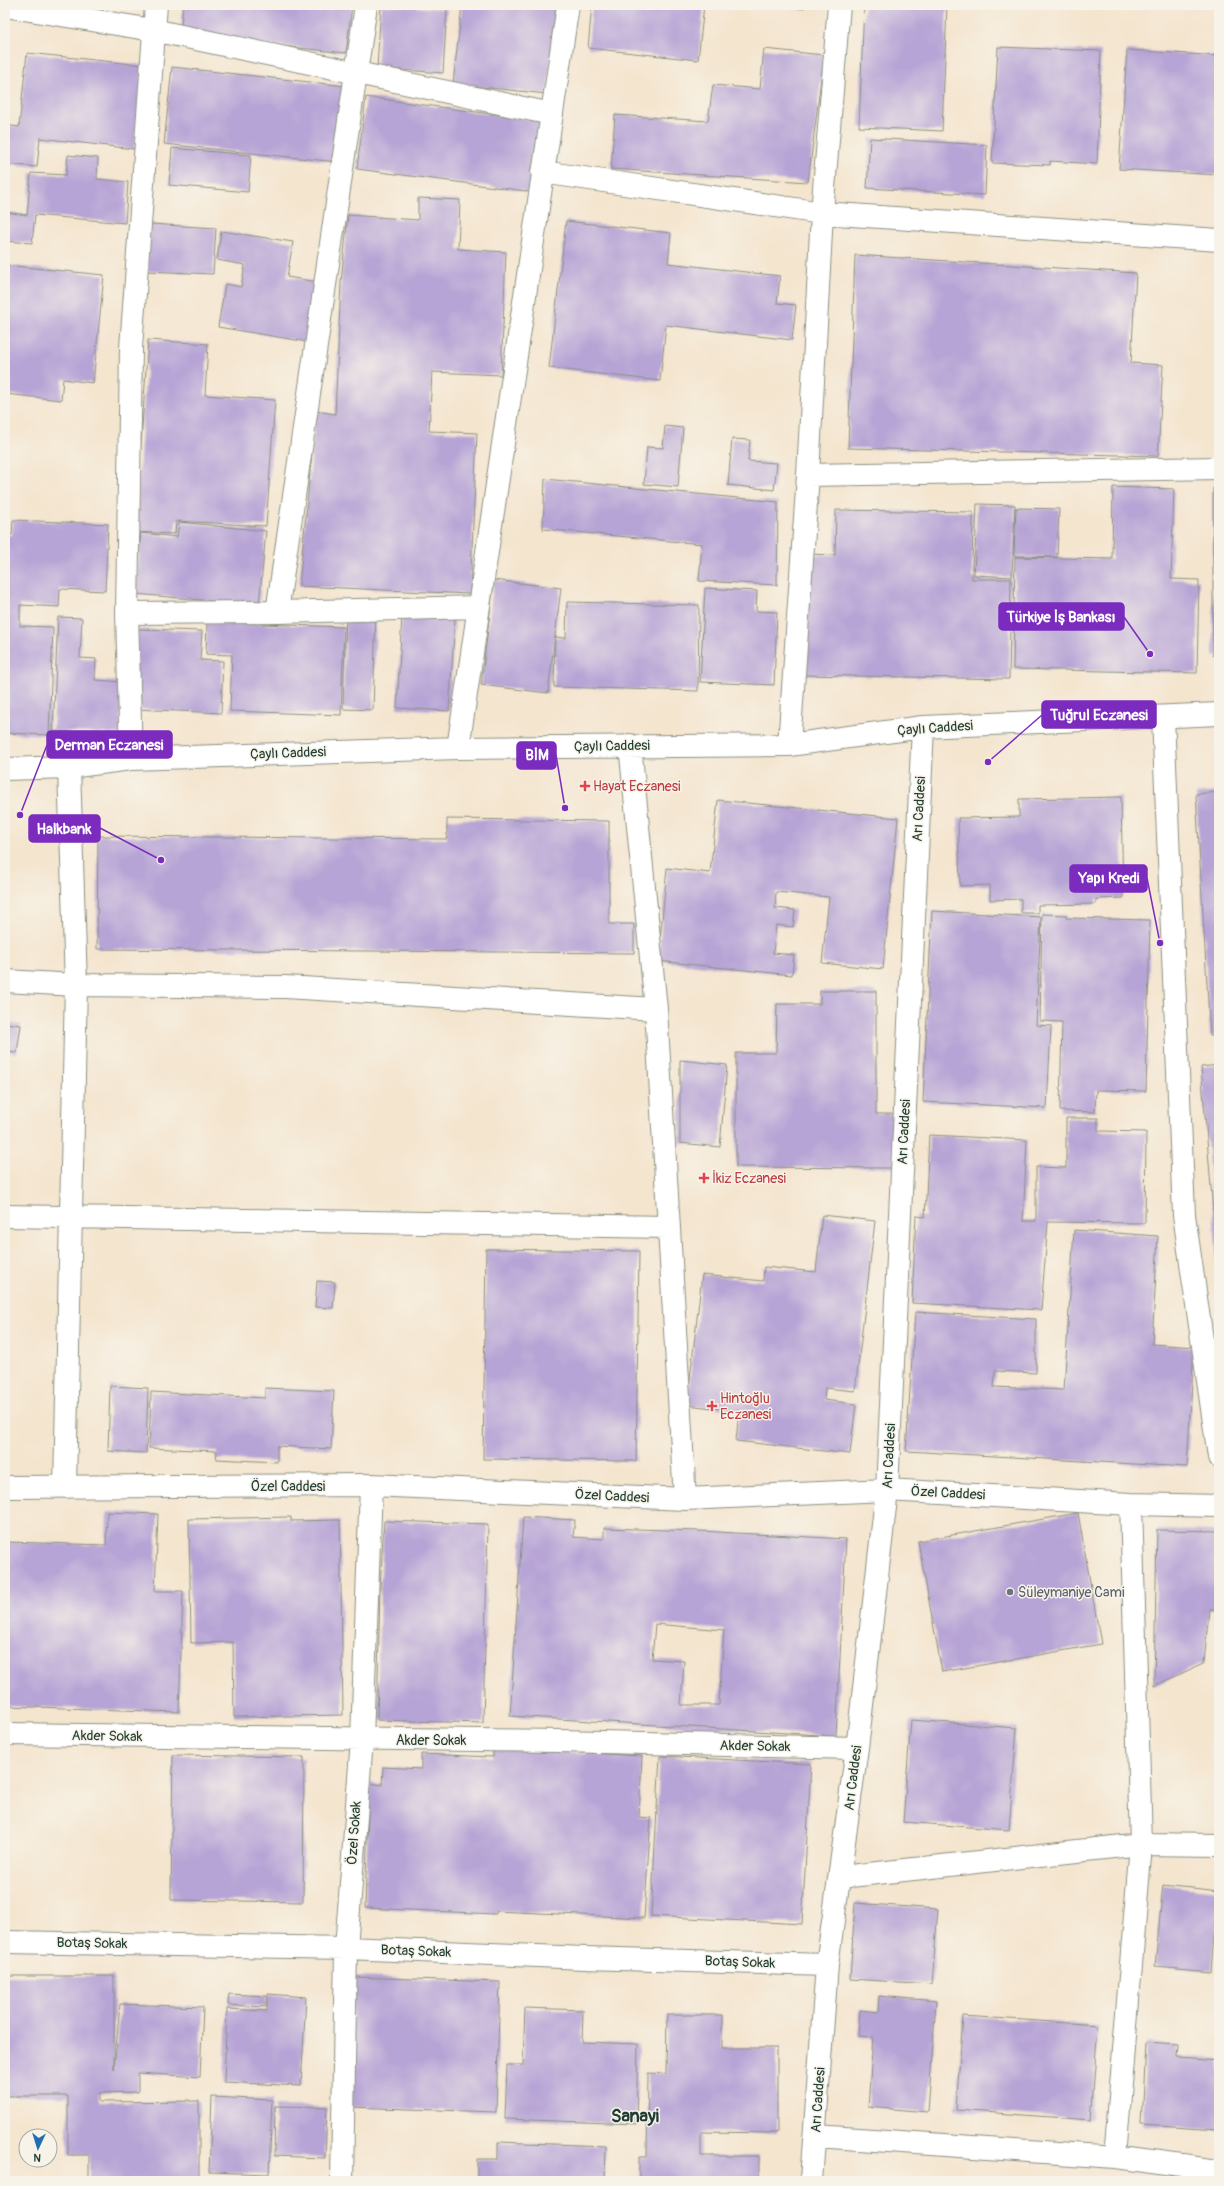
<svg xmlns="http://www.w3.org/2000/svg" width="1224" height="2186" font-family="Pangolin,sans-serif">
  <rect width="100%" height="100%" fill="#f7f3e8"/>
  <filter id="ink" filterUnits="userSpaceOnUse"><feTurbulence type="fractalNoise" baseFrequency=".025" numOctaves="2"/><feDisplacementMap in="SourceGraphic" scale="8" xChannelSelector="R" yChannelSelector="G"/><feConvolveMatrix kernelMatrix="1 2 1 2 8 2 1 2 1" color-interpolation-filters="sRGB"/></filter>
  <filter id="wash" filterUnits="userSpaceOnUse"><feTurbulence type="fractalNoise" baseFrequency=".012" numOctaves="4" result="noise"/><feDisplacementMap in="SourceGraphic" scale="16" xChannelSelector="R" yChannelSelector="G"/><feGaussianBlur stdDeviation="0.9" result="paint"/><feColorMatrix in="noise" values="0 0 0 0 0 0 0 0 0 0 0 0 0 0 0 0 0 1.4 0 .05"/><feComposite in="paint" operator="in"/></filter>
  <g filter="url(#wash)">
    <rect width="100%" height="100%" fill="#f4e5cf"/>
    <g id="blocks">
      <!-- building -->
      <path fill="#b7a4d6" fill-rule="evenodd" d="M183 5H352L346 53 180 35Z
        M381 5 447 9 443 73 377 68Z
        M462 5H557L547 94 453 84Z
        M592 5H704L698 60 588 48Z
        M777 5H805L804 9Z
        M864 5H947L942 131 859 127Z
        M998 47 1101 51 1097 164 1050 161V165L992 163Z
        M764 49 824 55 808 182 611 169 615 115 708 121 713 85 760 89Z
        M1127 50 1219 56V175L1119 169Z
        M27 53 143 65 134 149 40 138 37 167 5 164V125L19 127Z
        M172 67 346 86 338 162 164 144Z
        M366 97 542 121 533 192 357 169Z
        M870 138 987 145 985 195 867 188Z
        M172 148 251 155 248 192 169 185Z
        M68 155 98 158 97 179 128 182 125 223 35 215 32 243 5 241V212L27 215 31 173 66 175Z
        M418 198 460 200 458 249 506 252 501 375 432 372 429 431 477 433 470 594 299 586 316 411 335 414 341 282 348 215 418 220Z
        M566 221 671 233 668 263 780 276 777 303 796 305 792 340 666 325 660 381 549 368Z
        M150 224 216 228 213 274 147 271Z
        M221 231 293 242 287 277 318 282 308 342 218 327 225 284 241 287 245 265 217 260Z
        M855 255 1136 273 1131 363 1163 365 1158 456 848 448Z
        M5 265 104 275 93 383 63 379 61 400 5 394Z
        M148 340 208 344 205 395 275 400 266 526 176 521 175 534 135 532Z
        M665 426 683 428 678 487 644 484 647 447 663 448Z
        M732 439 750 440 748 461 777 463 774 490 728 485Z
        M545 479 778 502 777 585 699 581 702 544 543 529Z
        M1113 487 1174 489 1171 579 1199 580 1197 673 1013 669 1015 557 1112 559Z
        M1213 488H1219V656H1213Z
        M977 504 1015 505 1012 577 974 575Z
        M1016 508 1059 509 1057 557 1014 556Z
        M836 510 973 512 972 579H1011L1009 679 805 675 807 554 835 555Z
        M13 520 108 524 105 591 60 589 59 607 20 605V626L53 627 49 735 5 733V535H12Z
        M179 522 266 531 259 605 135 594 141 533 177 537Z
        M494 580 561 588 548 693 481 685Z
        M705 588 757 591 756 611 777 612 774 685 700 682Z
        M567 602 699 605 698 691 554 687 555 637 566 638Z
        M346 614H376L373 710 343 709Z
        M402 615 455 619 449 711 397 708Z
        M58 617 82 618 80 658 96 659 95 680 122 682 120 734 53 731Z
        M207 622 344 627 341 715 230 711 232 655 206 654Z
        M138 629 202 631 200 660 223 661 221 713 134 709Z
        M1219 792V1036H1210L1196 794Z
        M1121 797 1123 898 1096 899V904L1038 905V913H1021V899L990 900V885L960 886 958 818 1019 817V799Z
        M718 800 898 818 883 969 822 963 829 897 776 892 775 908 795 910 793 927 776 925 773 953 794 955 792 975 658 961 667 868 710 873Z
        M447 819 609 821V924H634V953L97 949 98 836 447 839Z
        M932 911 1041 917 1036 1025 1051 1026 1047 1108 923 1102Z
        M1042 914 1066 915V918L1150 920 1146 1091 1096 1090 1095 1112 1060 1111 1062 1022 1040 1021Z
        M820 991H876V1114H894V1168L736 1167V1053H776L777 1004H820Z
        M5 1023 21 1025 17 1053 5 1052Z
        M680 1060 727 1065 720 1147 680 1143Z
        M1219 1065V1271H1218L1201 1067Z
        M1066 1118H1098V1131L1146 1132 1145 1223 1048 1222 1041 1310 912 1303 916 1216 925 1217 929 1135 1027 1140 1023 1221H1036V1167L1066 1168Z
        M822 1215 875 1221 855 1391 825 1388 824 1400 856 1404 850 1454 736 1441 739 1411 687 1405 702 1275 763 1281 764 1267 816 1272Z
        M1074 1230 1158 1236 1152 1344 1194 1347 1187 1467 906 1451 915 1312 1036 1319V1373L995 1371 994 1387 1064 1390Z
        M486 1249 639 1251 636 1461 483 1459Z
        M317 1281 335 1282 333 1308 315 1307Z
        M110 1386 148 1388 146 1453 108 1451Z
        M265 1388 334 1391 331 1449 277 1446V1462L216 1459 217 1451 149 1448 151 1392 265 1398Z
        M107 1512 158 1514 155 1591H183L179 1712 5 1706V1542L106 1545Z
        M1078 1513 1101 1644 942 1672 918 1541Z
        M291 1517V1521L340 1520 343 1715 234 1717 233 1642 191 1643 189 1519Z
        M523 1517 575 1520 573 1537 604 1539V1528L699 1531 846 1539 836 1736 510 1716ZM655 1624 724 1630 719 1705H681L684 1661 652 1659Z
        M384 1521 488 1524 483 1723 377 1720 380 1589Z
        M1157 1530 1219 1531V1609H1209L1204 1663 1154 1686Z
        M911 1720 1017 1728 1009 1830 903 1822Z
        M493 1748 642 1756 639 1817 651 1818 644 1918 496 1911V1914L365 1908 369 1783 382 1785 383 1767 421 1769V1754L493 1757Z
        M173 1755 304 1757 303 1902 171 1900Z
        M660 1756 811 1764 802 1924 651 1916Z
        M1163 1885 1219 1891 1212 1971 1155 1966Z
        M855 1903 938 1909 932 1984 850 1979Z
        M5 1976H114V2070L120 2004 203 2007 200 2077 138 2073V2092L99 2093V2102L199 2101V2181H89V2155H68V2096H5Z
        M354 1977 500 1982 496 2112 349 2107Z
        M229 1994 266 1996V2007L228 2005Z
        M268 1994 306 1997 301 2086 224 2082 227 2009 267 2011Z
        M879 1996 936 2001 928 2112 868 2107 873 2037 858 2036 860 2010 878 2012Z
        M525 2008 583 2010 582 2042 638 2044 636 2124 505 2119 507 2065H523Z
        M667 2015H722V2048H777V2133L701 2132V2156H759V2181H639V2157H647L648 2073 666 2074Z
        M963 2016 1098 2025 1091 2120 956 2110Z
        M1146 2043 1177 2045 1176 2056 1219 2059V2130L1142 2125Z
        M212 2097 272 2100 269 2174 209 2172Z
        M275 2106 327 2107 325 2158 274 2156Z
        M498 2142 606 2146 605 2181H477V2159H498Z"/>
    </g>
  </g>
  <g filter="url(#ink)">
    <use href="#blocks" fill-opacity="0" stroke="#8a9182" stroke-width="1"/>
    <g fill="none" stroke-linecap="round" stroke-linejoin="round">
      <!-- minor casing -->
      <g stroke="#8a9182" stroke-width="24">
        <path id="minor" d="M5 6 153 30 552 114
          M542 172 822 213 1219 240
          M808 475 1219 468
          M277 612 479 607
          M127 613 277 612 366 5
          M1163 717 1184 1215 1219 1457
          M630 745 656 1009 685 1499
          M789 745 808 475 822 213 839 5
          M458 748 568 5
          M131 759 127 613 131 348 156 5
          M5 769 69 767 131 759 458 748 789 745 923 727 1219 714
          M5 981 76 985 69 767
          M5 1216 669 1227
          M5 1487 371 1485 685 1499 887 1490 1131 1504 1219 1506
          M65 1487 76 985 285 987 656 1009
          M5 1734 560 1741 857 1748
          M841 1877 1141 1844 1219 1845
          M5 1942 346 1948 584 1958 827 1965
          M816 2136 1115 2157 1219 2171
          M1115 2157 1141 1844 1131 1504
          M342 2181 346 1948 362 1739 371 1485
          M811 2181 827 1965 857 1748 887 1490 923 727"/>
      </g>
      <!-- minor -->
      <use href="#minor" stroke="#fff" stroke-width="22"/>
    </g>
  </g>
  <!-- markers -->
  <g fill="#e0444e" stroke="#f7f3e8" stroke-width="1.5">
    <path d="M583 780h4v4h4v4h-4v4h-4v-4h-4v-4h4z"/>
    <path d="M702 1172h4v4h4v4h-4v4h-4v-4h-4v-4h4z"/>
    <path d="M710 1400h4v4h4v4h-4v4h-4v-4h-4v-4h4z"/>
  </g>
  <circle fill="#6b7280" stroke="#f7f3e8" stroke-width="1.5" cx="1010" cy="1592" r="4"/>
  <g text-anchor="middle" dominant-baseline="central" stroke-width="3" stroke-linejoin="round" paint-order="stroke">
    <!-- street labels -->
    <g font-size="14" fill="#1f3d34" stroke="#f7f3e8">
      <text transform="translate(935 728) rotate(-4)">Çaylı Caddesi</text>
      <text transform="translate(612 746) rotate(-1)">Çaylı Caddesi</text>
      <text transform="translate(288 753) rotate(-2)">Çaylı Caddesi</text>
      <text transform="translate(919 809) rotate(-87)">Arı Caddesi</text>
      <text transform="translate(904 1132) rotate(-87)">Arı Caddesi</text>
      <text transform="translate(889 1456) rotate(-87)">Arı Caddesi</text>
      <text x="288" y="1486">Özel Caddesi</text>
      <text transform="translate(948 1493) rotate(3)">Özel Caddesi</text>
      <text transform="translate(612 1496) rotate(3)">Özel Caddesi</text>
      <text transform="translate(107 1736) rotate(1)">Akder Sokak</text>
      <text x="431" y="1740">Akder Sokak</text>
      <text transform="translate(755 1746) rotate(1)">Akder Sokak</text>
      <text transform="translate(853 1778) rotate(-83)">Arı Caddesi</text>
      <text transform="translate(354 1833) rotate(-86)">Özel Sokak</text>
      <text transform="translate(92 1943) rotate(1)">Botaş Sokak</text>
      <text transform="translate(416 1951) rotate(2)">Botaş Sokak</text>
      <text transform="translate(740 1962) rotate(2)">Botaş Sokak</text>
      <text transform="translate(818 2100) rotate(-86)">Arı Caddesi</text>
    </g>
    <!-- health labels -->
    <g font-size="14" fill="#be3a42" stroke="#f7f3e8" text-anchor="start">
      <text x="593" y="786">Hayat Eczanesi</text>
      <text x="712" y="1178">İkiz Eczanesi</text>
      <text x="720" y="1398">Hintoğlu<tspan x="720" dy="16">Eczanesi</tspan></text>
    </g>
    <!-- worship labels -->
    <g font-size="14" fill="#5b616d" stroke="#f7f3e8" text-anchor="start">
      <text x="1018" y="1592">Süleymaniye Cami</text>
    </g>
    <!-- district labels -->
    <g font-size="18" font-weight="bold" fill="#1f3d34" stroke="#f7f3e8">
      <text x="635" y="2116">Sanayi</text>
    </g>
  </g>
  <!-- callouts -->
  <path fill="none" stroke="#7b2cbf" stroke-width="1.5" d="M1150 654L1124 617M988 762L1042 715M20 815L47 745M565 808L556 755M161 860L100 828M1160 943L1147 878"/>
  <g fill="#7b2cbf" stroke="#f7f3e8" stroke-width="1.5">
    <circle cx="1150" cy="654" r="4"/>
    <circle cx="988" cy="762" r="4"/>
    <circle cx="20" cy="815" r="4"/>
    <circle cx="565" cy="808" r="4"/>
    <circle cx="161" cy="860" r="4"/>
    <circle cx="1160" cy="943" r="4"/>
  </g>
  <g fill="#7b2cbf" stroke="#7b2cbf" stroke-width="1.5">
    <rect x="999" y="603" width="125" height="27" rx="4"/>
    <rect x="1042" y="701" width="114" height="27" rx="4"/>
    <rect x="47" y="731" width="125" height="27" rx="4"/>
    <rect x="517" y="742" width="39" height="27" rx="4"/>
    <rect x="29" y="815" width="71" height="27" rx="4"/>
    <rect x="1070" y="865" width="77" height="27" rx="4"/>
  </g>
  <g font-size="15" text-anchor="middle" font-weight="bold" fill="#fff">
    <text x="1061" y="622">Türkiye İş Bankası</text>
    <text x="1099" y="720">Tuğrul Eczanesi</text>
    <text x="109" y="750">Derman Eczanesi</text>
    <text x="537" y="760">BİM</text>
    <text x="64" y="834">Halkbank</text>
    <text x="1109" y="883">Yapı Kredi</text>
  </g>
  <!-- margin -->
  <rect width="1224" height="2186" fill="none" stroke="#f7f3e8" stroke-width="20"/>
  <!-- north arrow -->
  <g transform="translate(38 2148) rotate(184)"><circle r="19" fill="#f7f3e8" stroke="#a1aaa0"/>
  <path d="M0-3L7 15L0 10L-7 15Z" fill="#1f6fb2"/>
  <text y="-6" font-size="11" font-weight="bold" text-anchor="middle" fill="#1f3d34">N</text>
  </g>
</svg>
